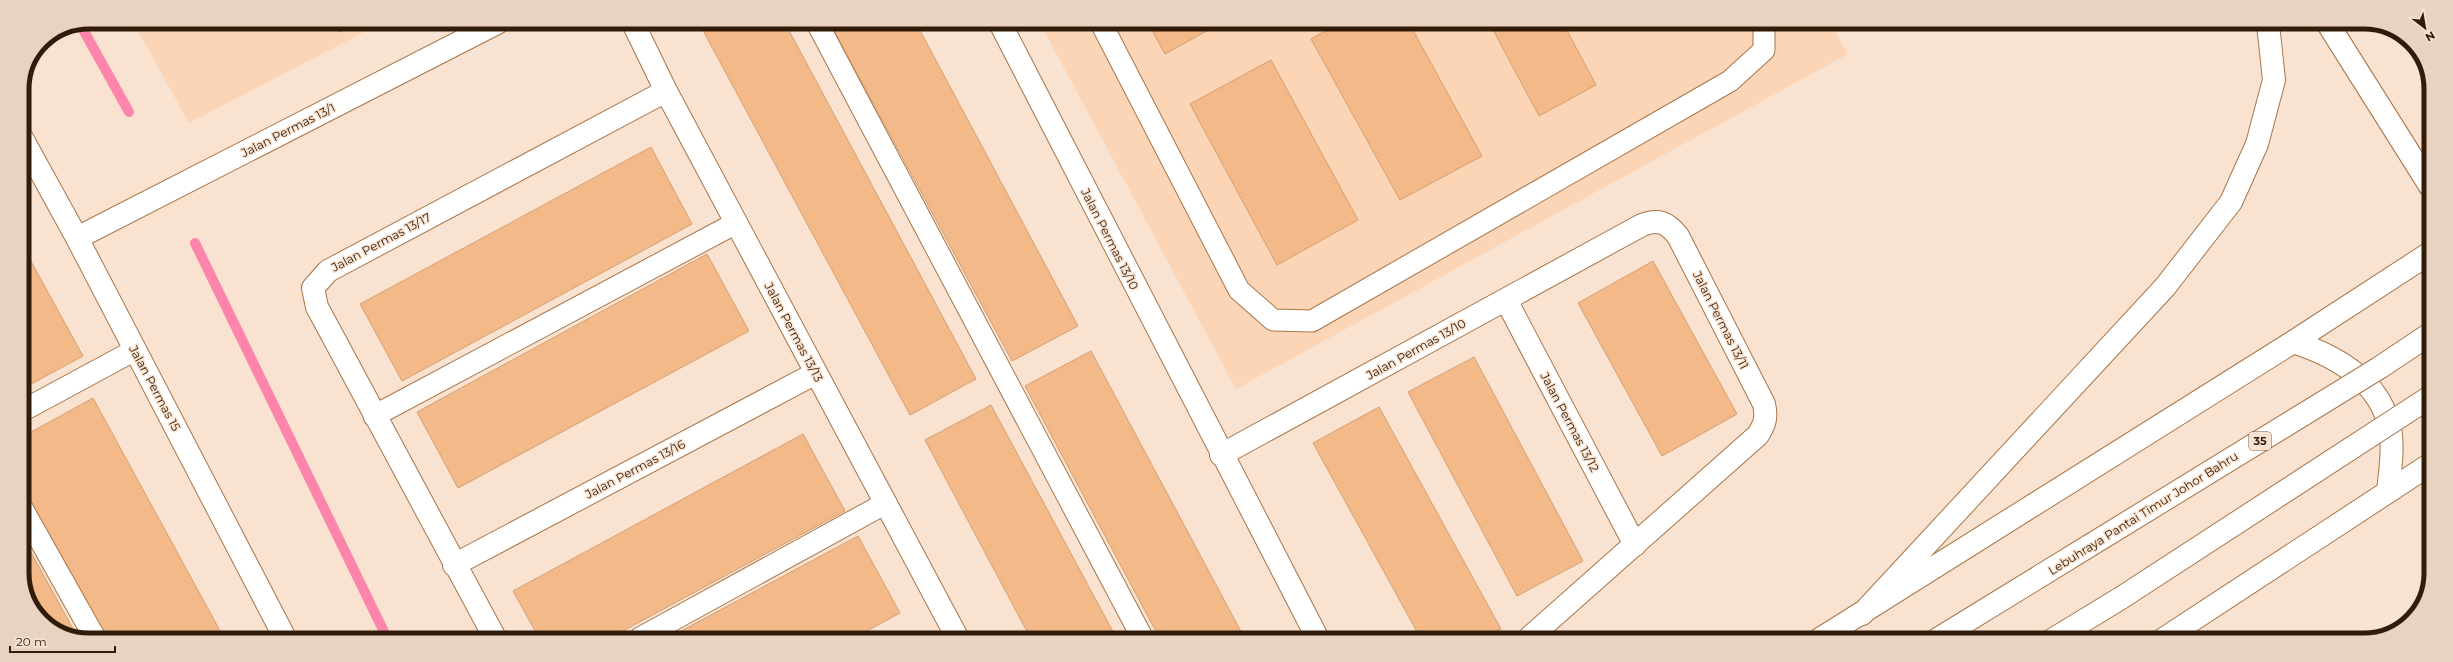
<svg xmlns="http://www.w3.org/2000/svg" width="2453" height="662" font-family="Montserrat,sans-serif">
  <rect width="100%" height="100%" fill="#f9e2d0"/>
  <!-- built -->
  <path fill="#fbd5b6" d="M133 22H383L189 123Z
    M1040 23 1830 24 1848 54 1236 389Z"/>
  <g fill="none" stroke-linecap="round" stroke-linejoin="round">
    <!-- stream -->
    <path stroke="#fd84ab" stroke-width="10" d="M80 24 129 112
      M195 243 387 638"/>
  </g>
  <!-- building -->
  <path fill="#f3b989" stroke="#d59f71" d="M335 22H358L340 32Z
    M699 23H785L976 379 910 415Z
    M830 23H916L1078 326 1012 361Z
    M1148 23H1221L1165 54Z
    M1340 23H1409L1482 156 1400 200 1311 39Z
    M1497 23H1563L1596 85 1539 116 1491 26Z
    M1271 60 1358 220 1277 265 1190 104Z
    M651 147 692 224 402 381 360 304Z
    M22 245 83 356 22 389Z
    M707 254 749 331 458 488 417 412Z
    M1653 261 1737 414 1662 456 1578 303Z
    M1091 351 1245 639H1160L1025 386Z
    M1474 357 1583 561 1517 596 1408 392Z
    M93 398 224 638H105L22 487V437Z
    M991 405 1117 639H1031L925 440Z
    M1379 407 1501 629 1482 639H1421L1313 443Z
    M803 434 845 511 610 638H539L513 591Z
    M22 536 78 638H72L39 617 22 577Z
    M858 536 900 613 852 639 668 638Z"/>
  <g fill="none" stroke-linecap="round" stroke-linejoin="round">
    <!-- service casing -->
    <g stroke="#a87548" stroke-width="23">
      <path id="service" d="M817 23 1143 639
        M1101 23 1239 290 1273 320 1312 321 1730 81 1764 50V24
        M22 411 135 350
        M374 416 736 223
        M22 508 95 638
        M640 638 886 503"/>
    </g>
    <!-- minor casing -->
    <g stroke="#a87548" stroke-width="24">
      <path id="minor" d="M633 23 666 91 958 639
        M1000 23 1318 639
        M22 138 77 238 285 638
        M77 238 499 22
        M1506 300 1635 545
        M1221 455 1642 225C1658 219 1667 222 1678 236L1764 404C1767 417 1765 424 1758 435L1528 639
        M454 565 816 373
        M495 638 317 307 313 288 328 271 666 91"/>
    </g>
    <!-- primary casing -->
    <g stroke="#a87548" stroke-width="24">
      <path id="primary" d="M2328 24 2430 186"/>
    </g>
    <!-- trunk casing -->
    <g stroke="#a87548" stroke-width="24">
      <path id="trunk" d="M2293 342C2334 355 2375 378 2388 421 2395 443 2390 470 2388 492
        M1862 614 2165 287 2231 202 2257 144 2274 80 2268 24
        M1820 639 2293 342 2430 253
        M1936 640 2089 546
        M2052 640 2121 598
        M2162 640 2429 465"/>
    </g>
    <!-- service -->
    <use href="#service" stroke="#fff" stroke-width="21"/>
    <!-- minor -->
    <use href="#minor" stroke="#fff" stroke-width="22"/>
    <!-- primary -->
    <use href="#primary" stroke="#fff" stroke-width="22"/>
    <!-- trunk -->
    <use href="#trunk" stroke="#fff" stroke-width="22"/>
    <!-- trunk-bridge casing -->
    <g stroke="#a87548" stroke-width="24" stroke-linecap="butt">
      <path id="trunk-bridge" d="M2089 546 2379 368 2430 334
        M2121 598 2430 397"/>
    </g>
    <!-- trunk-bridge -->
    <use href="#trunk-bridge" stroke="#fff" stroke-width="22"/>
  </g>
  <g text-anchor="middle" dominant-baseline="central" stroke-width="3" stroke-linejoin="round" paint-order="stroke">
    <!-- shield labels -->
    <rect fill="#f9e2d0" stroke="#6d5745" stroke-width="1" x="2249" y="432" width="22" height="18" rx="3"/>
    <g font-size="11" font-weight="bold" fill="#311c09">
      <text x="2260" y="441">35</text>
    </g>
    <!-- street labels -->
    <g font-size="12" fill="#311c09" stroke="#f9e2d0">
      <text transform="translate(288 130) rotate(-27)">Jalan Permas 13/1</text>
      <text transform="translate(1110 239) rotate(63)">Jalan Permas 13/10</text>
      <text transform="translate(381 242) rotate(-28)">Jalan Permas 13/17</text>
      <text transform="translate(1721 320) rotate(63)">Jalan Permas 13/11</text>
      <text transform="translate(794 332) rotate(62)">Jalan Permas 13/13</text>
      <text transform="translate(1416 349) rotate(-29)">Jalan Permas 13/10</text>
      <text transform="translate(155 388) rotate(62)">Jalan Permas 15</text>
      <text transform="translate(1570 422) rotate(62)">Jalan Permas 13/12</text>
      <text transform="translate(635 469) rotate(-28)">Jalan Permas 13/16</text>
      <text transform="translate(2143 513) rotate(-32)">Lebuhraya Pantai Timur Johor Bahru</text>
    </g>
  </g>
  <!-- crop -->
  <path d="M0 0H2453V662H0ZM89 29H2364A60 60 0 0 1 2424 89V573A60 60 0 0 1 2364 633H89A60 60 0 0 1 29 573V89A60 60 0 0 1 89 29Z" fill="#e9d2c0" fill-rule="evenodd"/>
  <path fill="none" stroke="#311c09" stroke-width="5" d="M89 29H2364A60 60 0 0 1 2424 89V573A60 60 0 0 1 2364 633H89A60 60 0 0 1 29 573V89A60 60 0 0 1 89 29Z"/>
  <!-- north arrow -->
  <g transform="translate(2425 28) rotate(149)" stroke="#f9e2d0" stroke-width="3" paint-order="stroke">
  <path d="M0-3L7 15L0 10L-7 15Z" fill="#311c09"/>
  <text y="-6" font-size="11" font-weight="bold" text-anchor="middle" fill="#311c09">N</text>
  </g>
  <!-- scale -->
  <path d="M10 646v6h105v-6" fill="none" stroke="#311c09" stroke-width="2"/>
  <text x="16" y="646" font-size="12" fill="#311c09" stroke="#f9e2d0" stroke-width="3" paint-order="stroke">20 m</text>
</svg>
